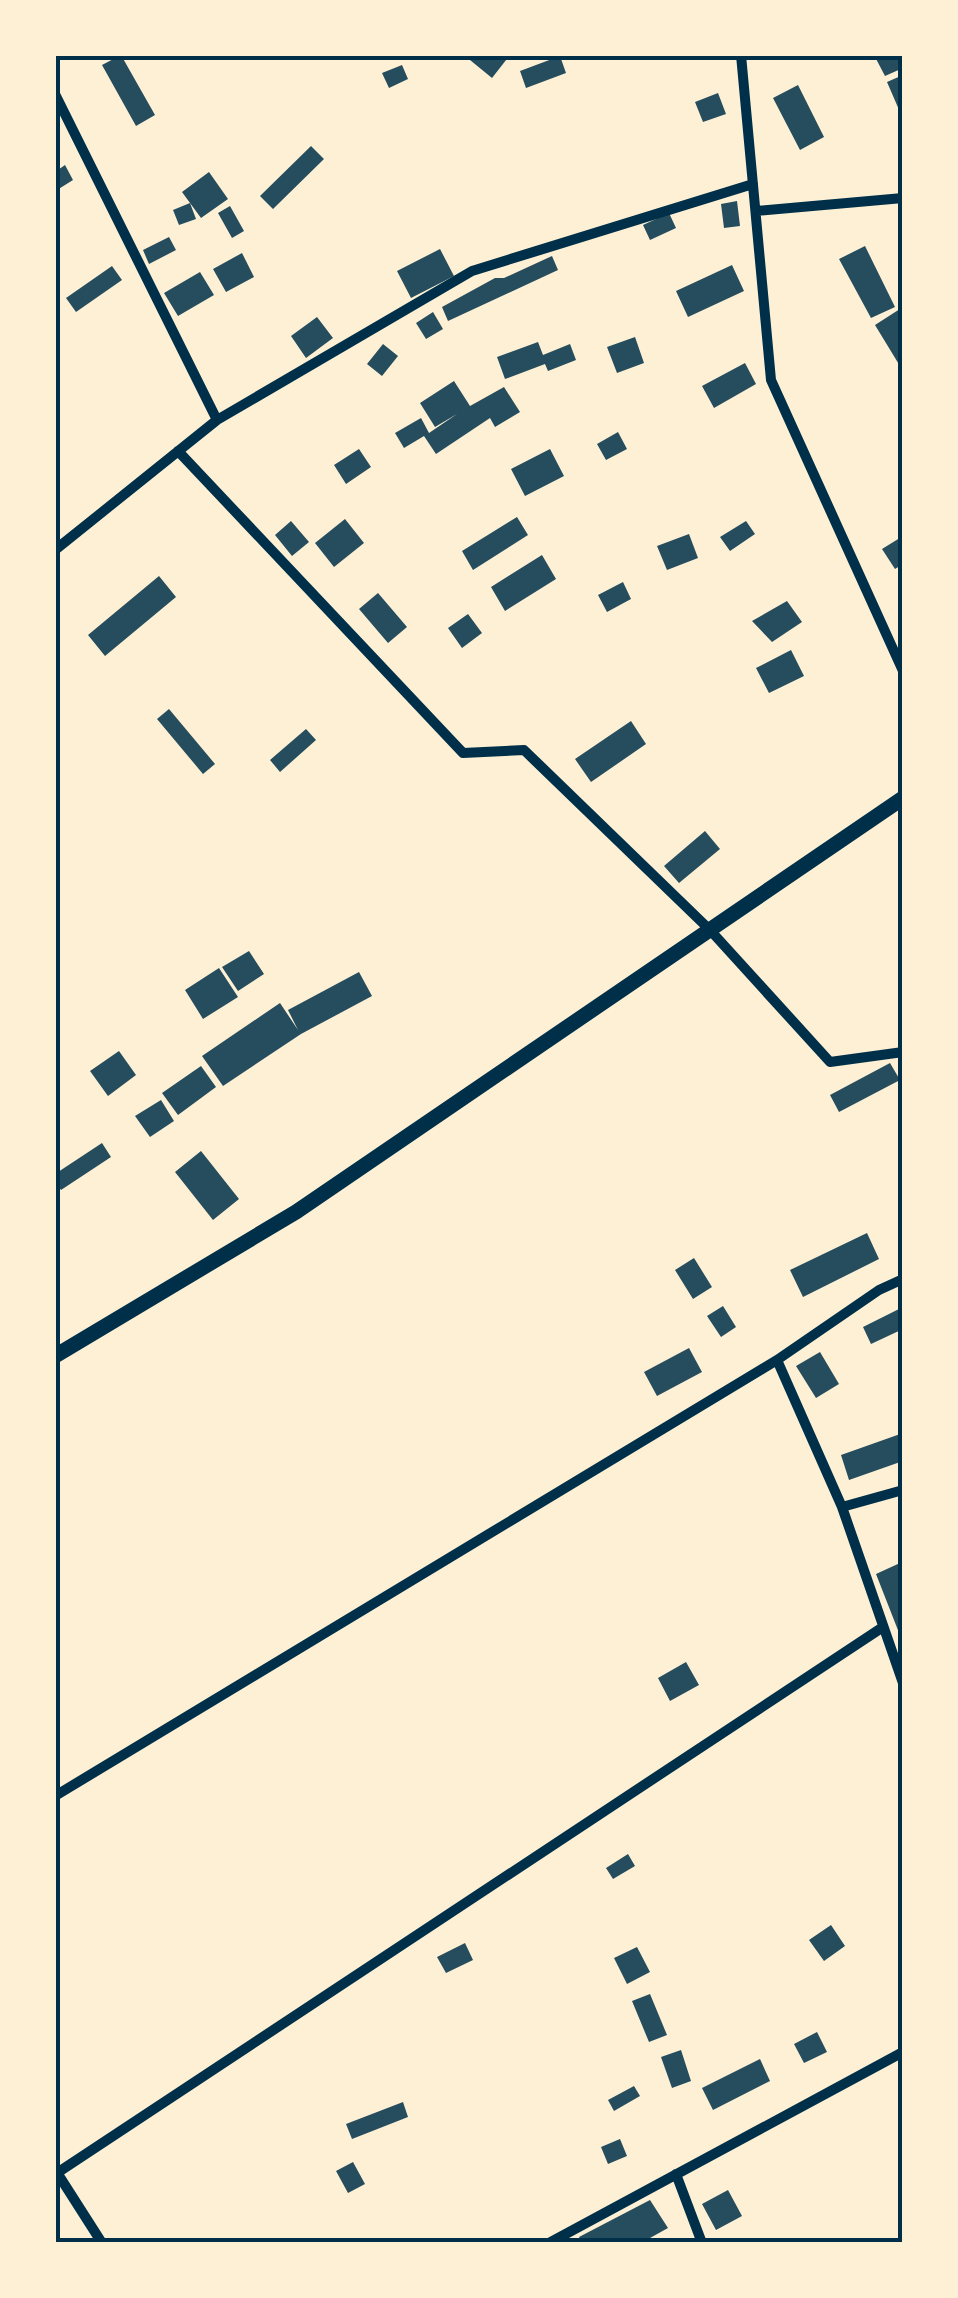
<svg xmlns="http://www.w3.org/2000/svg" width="958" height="2298" font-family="Roboto,sans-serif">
  <rect width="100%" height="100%" fill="#fdf0d5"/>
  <!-- building -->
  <path fill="#264d5e" d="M121 55 155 115 136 126 102 65Z
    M474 55H510L492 78 470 60Z
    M874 55H902L903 68 885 76Z
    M560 56 566 73 526 88 520 71Z
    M402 65 408 79 389 88 382 73Z
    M903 75V119L887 82Z
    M798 85 824 137 800 150 773 98Z
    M718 93 726 114 703 122 695 102Z
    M311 146 324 159 273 209 260 196Z
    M65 165 73 180 57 190 55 172Z
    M209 172 228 199 201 218 182 192Z
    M737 201 740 226 724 228 721 204Z
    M190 203 196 219 179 225 173 210Z
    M230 206 244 231 232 238 218 213Z
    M669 213 676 228 650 240 643 225Z
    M169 237 176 250 149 264 143 250Z
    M865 246 895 307 871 318 839 259Z
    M440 249 454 276 411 298 397 271Z
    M242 253 254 277 226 292 213 269Z
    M552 256 558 270 448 321 442 307 495 278H504Z
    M732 265 744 291 688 317 676 291Z
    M112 266 122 280 76 312 66 298Z
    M200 272 214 295 178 316 164 293Z
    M903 307V371L875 325Z
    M433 312 443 329 426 339 416 323Z
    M317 317 333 338 306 358 291 336Z
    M635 337 644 363 617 373 607 347Z
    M538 342 543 355 570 344 576 360 548 371 545 364 505 379 497 357Z
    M383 344 398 356 382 376 367 364Z
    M745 363 756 384 714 408 702 386Z
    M454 381 470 406 504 387 520 412 495 427 490 418 436 454 424 436 404 448 395 433 421 418 429 433 457 414 435 427 420 403Z
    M618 432 627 449 606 460 597 444Z
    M359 449 371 467 346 484 334 465Z
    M550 449 564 476 525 496 511 469Z
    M517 517 528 535 473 570 462 551Z
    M345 519 364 543 334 567 315 543Z
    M291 521 309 542 292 556 275 535Z
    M746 521 755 534 730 551 720 537Z
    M689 534 698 558 667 570 657 546Z
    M903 536V564L895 569 882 549Z
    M542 555 556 579 505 611 491 587Z
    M159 576 176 597 105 656 88 635Z
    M623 582 631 599 607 612 598 595Z
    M378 593 407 627 388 643 359 609Z
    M787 601 802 622 772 642 752 621Z
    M468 614 482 633 462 648 448 628Z
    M791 650 804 676 769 693 756 668Z
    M169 709 215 764 203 774 157 719Z
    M631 721 646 744 591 782 575 759Z
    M306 729 316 740 280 772 270 760Z
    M705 831 720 849 679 883 664 866Z
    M249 951 264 974 238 991 222 967Z
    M219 968 238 997 203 1019 185 990Z
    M359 972 372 996 301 1034 223 1086 202 1056 280 1003 298 1030 288 1010Z
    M119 1051 136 1075 108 1096 90 1071Z
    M890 1063 900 1080 839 1112 830 1095Z
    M201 1066 216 1087 178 1115 162 1093Z
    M161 1100 174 1121 150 1137 135 1116Z
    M102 1143 111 1157 61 1190 55 1182V1174Z
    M201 1151 239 1199 213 1220 175 1172Z
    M867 1233 879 1259 803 1297 790 1270Z
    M694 1258 712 1287 693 1299 675 1270Z
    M723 1306 736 1327 721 1337 707 1316Z
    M903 1307V1329L871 1344 863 1327Z
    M689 1348 702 1372 657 1396 644 1372Z
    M820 1352 839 1384 816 1398 796 1366Z
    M903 1433V1461L849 1480 841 1455Z
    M900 1563 903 1571V1643L876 1574Z
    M686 1662 699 1685 670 1701 658 1678Z
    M628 1854 635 1866 613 1879 606 1868Z
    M831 1925 845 1946 824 1961 809 1940Z
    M465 1943 473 1960 446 1973 437 1957Z
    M637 1947 650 1972 627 1984 614 1958Z
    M650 1994 667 2035 649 2042 632 2001Z
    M817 2032 827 2052 804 2063 794 2044Z
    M681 2050 691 2081 672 2088 661 2057Z
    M760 2059 770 2081 713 2110 702 2088Z
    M634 2086 640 2096 614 2111 608 2100Z
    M403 2102 408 2117 352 2139 346 2124Z
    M620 2139 627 2156 608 2164 601 2147Z
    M353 2162 365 2184 348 2193 336 2171Z
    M728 2190 742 2216 716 2230 702 2204Z
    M650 2200 668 2228 641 2243H582L579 2237Z"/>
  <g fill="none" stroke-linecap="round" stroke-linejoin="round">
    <!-- minor -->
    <path stroke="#003049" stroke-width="10" d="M741 55 771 380 903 671
      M55 94 217 420
      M756 211 903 198
      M178 451 463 753 524 750 710 930 830 1062 903 1052
      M55 550 217 420 472 271 753 184
      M777 1360 842 1507 903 1683
      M842 1507 903 1490
      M55 1796 777 1360 879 1290 903 1279
      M56 2171 102 2243
      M57 2173 883 1627
      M676 2174 702 2243
      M549 2243 903 2052"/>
    <!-- tertiary -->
    <path stroke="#003049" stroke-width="15" d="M55 1356 296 1212 903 798"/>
  </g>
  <!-- border -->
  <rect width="958" height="2298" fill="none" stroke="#fdf0d5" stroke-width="115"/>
  <rect x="58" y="58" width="842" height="2182" fill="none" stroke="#003049" stroke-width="4"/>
</svg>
